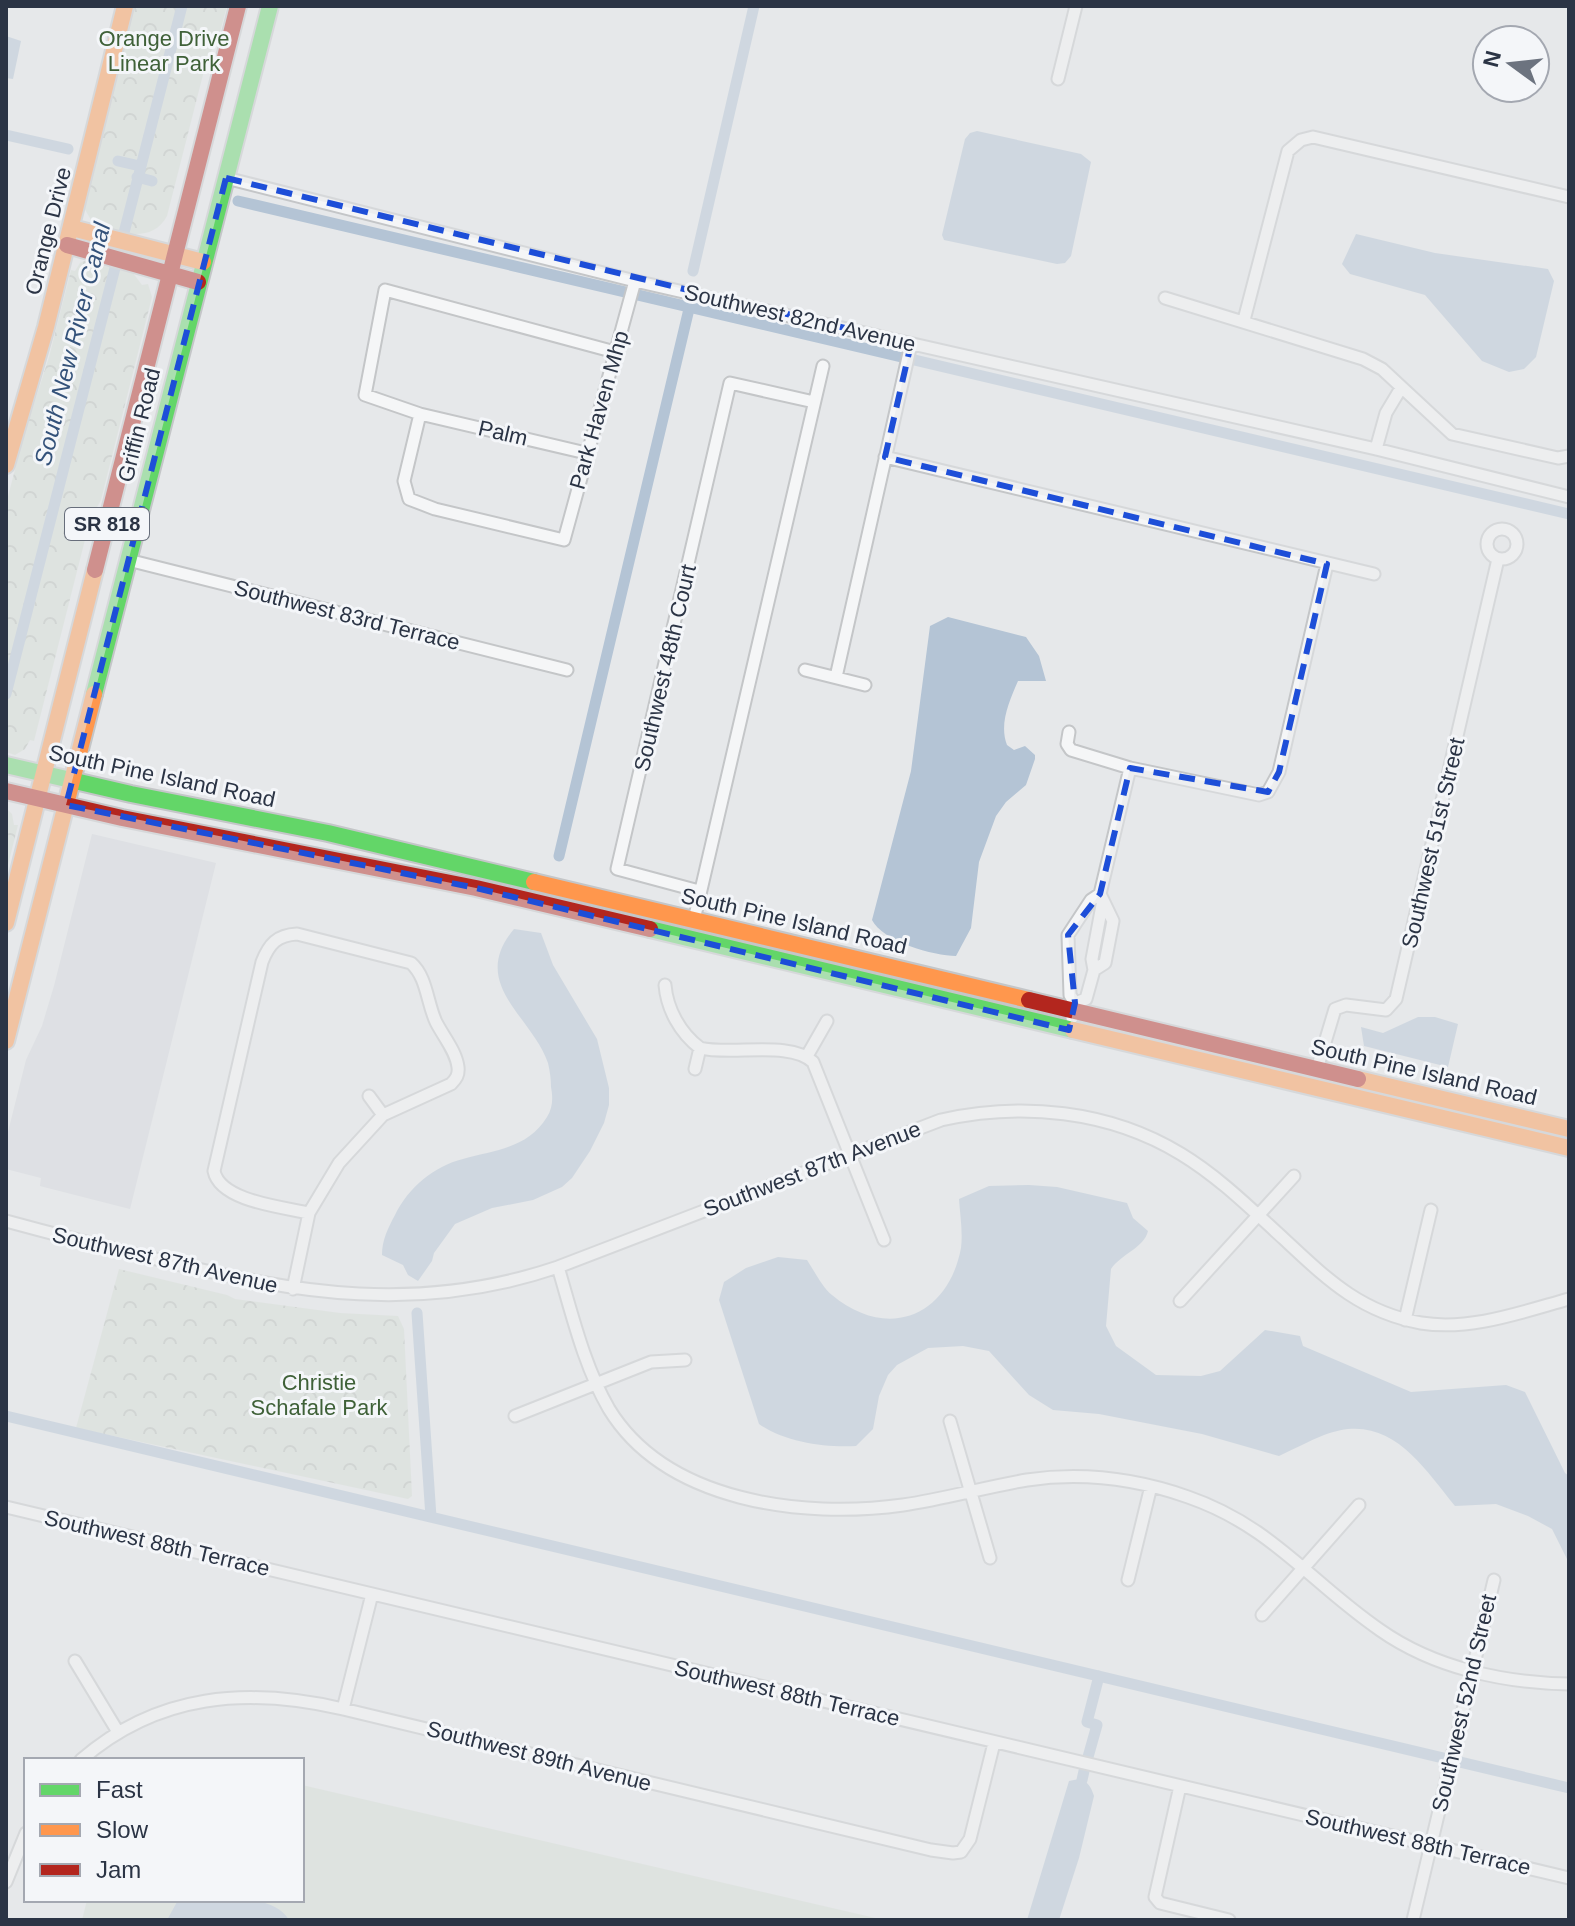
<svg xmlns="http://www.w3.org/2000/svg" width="1575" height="1926" font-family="Helvetica,sans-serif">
  <defs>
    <pattern id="park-crowns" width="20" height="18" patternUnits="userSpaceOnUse" patternTransform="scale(2)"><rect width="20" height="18" fill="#d6ded6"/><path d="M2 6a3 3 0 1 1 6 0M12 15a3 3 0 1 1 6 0" fill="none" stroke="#b8bfb9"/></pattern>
  </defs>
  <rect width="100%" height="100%" fill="#e6e8ea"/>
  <!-- built -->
  <path fill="#d4d7dd" d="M92 834 216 863 130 1209 40 1186 41 1178 6 1169V1140L26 1060 42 1026 54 986Z"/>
  <!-- grass -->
  <path fill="#d6ded6" d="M302 1785 884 1920H82L87 1900H302Z"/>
  <!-- park -->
  <path fill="url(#park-crowns)" d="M130 6H227L219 36 207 59 167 216C152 244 120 233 96 225L91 220 83 206Z
    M84 261 133 273 142 285 148 284 152 297 101 500 90 520 34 741 30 740 25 749 15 755 6 752V504L24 435 49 357 71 270 75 271 80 263Z
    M6 808 12 814 14 825H18L6 873Z
    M119 1269 227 1295 235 1299 340 1313 398 1316 404 1329 412 1496 408 1499 76 1428Z"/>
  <!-- water -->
  <path fill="#b4c4d5" d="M6 36 21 41 13 79 6 78Z
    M977 131 1081 154 1091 162 1071 256 1065 263 1057 264 944 240 942 235 965 139 970 133Z
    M1356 234 1435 253 1548 269 1554 281 1536 357 1524 369 1509 372 1482 361 1425 295 1350 274 1342 264Z
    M948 617 1026 637 1039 656 1046 681H1018C1009 702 999 724 1007 745L1014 750 1025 746 1035 755V759L1026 785 1006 802 996 816 979 862 971 928 956 956C934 956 882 941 872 920L911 771 930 626Z
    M514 929 541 933 553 965 597 1039 609 1088V1105L604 1123 590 1151 572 1178 562 1187 533 1200 492 1208 455 1224 434 1253 432 1261 418 1281 408 1275 403 1265 382 1255C382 1240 388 1228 395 1215 408 1188 434 1166 463 1159 496 1150 528 1148 547 1117 553 1107 553 1098 551 1087 551 1080 550 1071 548 1063 532 1016 468 984 514 929Z
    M1418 1017H1435L1458 1024 1448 1067 1364 1046 1361 1027 1383 1033Z
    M1029 1185 1057 1187 1127 1203 1133 1218 1148 1231C1144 1248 1121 1254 1111 1269L1106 1326 1116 1346 1156 1375 1201 1376 1220 1371 1265 1330 1300 1336 1303 1346 1411 1392 1506 1385 1525 1392 1565 1473 1569 1476V1563L1552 1529 1528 1516 1496 1504 1455 1506C1421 1464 1388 1410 1324 1435 1309 1441 1294 1449 1279 1456L1202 1434 1099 1414 1053 1410 1029 1395 989 1351 963 1346 928 1348 897 1365 888 1375 879 1396 873 1429 856 1446C826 1448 784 1442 759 1424L719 1300 724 1282 746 1268 778 1257 807 1260C815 1272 822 1287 832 1295 887 1341 948 1317 961 1248 963 1233 960 1214 959 1199L989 1186Z
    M1079 1779C1088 1781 1091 1787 1094 1796L1079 1858 1059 1920H1027L1069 1781Z
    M178 1900C209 1900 272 1890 289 1920H167Z"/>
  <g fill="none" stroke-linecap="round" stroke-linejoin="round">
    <!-- canal -->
    <path stroke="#b4c4d5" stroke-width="11" d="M6 135 68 149
      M118 161 140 166
      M137 177 152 181
      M238 201 1569 514
      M693 271 754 6
      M6 694 182 6
      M559 856 689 309
      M417 1313 431 1517
      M6 1416 1569 1788
      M1088 1757 1097 1725 1087 1722 1099 1676
      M1082 1780 1084 1771"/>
    <!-- street casing -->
    <g stroke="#c4c6c8" stroke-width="15">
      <path id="street" d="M1058 79 1076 6
        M226 178 635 281 1376 449 1569 497
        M1165 298 1363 359 1382 369 1452 434 1558 458 1569 456
        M1244 320 1288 151 1301 140 1313 137 1569 197
        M420 414 404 481 409 499 435 509 564 540 635 281
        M1376 449 1386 413 1401 388
        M586 453 420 414 365 395 385 290 615 352
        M885 457 1374 574
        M1487 544a15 15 0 1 1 30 0a15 15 0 1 1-30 0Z
        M128 560 567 670
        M805 670 865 685
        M836 677 911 344
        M1069 732 1067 744 1071 750 1130 768 1259 795 1268 792 1279 772 1327 564
        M699 891 617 869 730 383 814 402
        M694 920 823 366
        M1094 970 1092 959 1103 900
        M665 985C667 1009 680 1033 700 1048 731 1056 790 1040 813 1062L884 1240
        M1075 1003 1086 999 1094 970 1105 963 1113 921 1100 894
        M1072 1018 1075 1003 1070 995 1068 935 1091 900 1100 894 1130 768
        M807 1056 827 1021
        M695 1069 700 1048
        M1317 1069 1335 1009 1346 1005 1386 1010 1396 999 1498 559
        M369 1096 383 1115
        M6 1221C57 1235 109 1248 160 1260 298 1294 420 1314 558 1267L941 1120C1021 1102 1109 1110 1181 1154 1219 1177 1251 1209 1284 1239 1327 1279 1360 1312 1421 1323 1470 1331 1522 1312 1569 1299
        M558 1267C572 1314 584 1366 609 1409 666 1502 803 1519 903 1505 945 1499 985 1487 1027 1480 1081 1472 1137 1479 1188 1497 1272 1526 1310 1582 1380 1630 1434 1668 1504 1683 1569 1684
        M293 1289 309 1213 339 1163 383 1115 451 1084C456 1079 459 1075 458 1067 456 1051 443 1036 436 1022 427 1003 427 977 411 963L297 934C277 935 269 944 262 962L214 1171C220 1201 282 1207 309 1213
        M1180 1301 1294 1176
        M1405 1320 1431 1210
        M515 1416 651 1362 685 1360
        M950 1421 990 1558
        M6 1507 1569 1878
        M1128 1580 1151 1486
        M1262 1615 1359 1505
        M75 1661 118 1732
        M343 1709 372 1594
        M81 1760C158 1693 248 1687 343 1709L931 1850 953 1853 961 1852 970 1839 994 1743
        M1180 1786 1155 1897 1160 1903 1229 1920
        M6 1882 26 1833
        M1413 1920 1494 1580"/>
    </g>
    <!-- fast casing -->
    <g stroke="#c4c6c8" stroke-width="20">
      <path id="fast" d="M94 694 270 6
        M6 765 131 794 328 833 534 882
        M650 929 1073 1030"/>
    </g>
    <!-- slow casing -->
    <g stroke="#c4c6c8" stroke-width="20">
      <path id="slow" d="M72 228 203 262
        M6 465 46 327 125 6
        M534 882 1029 1000
        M6 923 95 570
        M1073 1030 1569 1148
        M6 1041 94 694
        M1358 1079 1569 1129"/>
    </g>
    <!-- jam casing -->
    <g stroke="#c4c6c8" stroke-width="20">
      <path id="jam" d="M67 245 198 282
        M95 570 238 6
        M6 791 122 818 476 888 650 929
        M1029 1000 1358 1079"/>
    </g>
    <!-- street -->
    <use href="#street" stroke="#f5f6f7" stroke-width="11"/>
    <!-- fast -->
    <use href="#fast" stroke="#63d668" stroke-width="16"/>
    <!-- slow -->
    <use href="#slow" stroke="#ff974d" stroke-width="16"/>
    <!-- jam -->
    <use href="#jam" stroke="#b3261e" stroke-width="16"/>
  </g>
  <!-- marked area -->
  <path d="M0 0H1575V1926H0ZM226 178 911 344 885 457 1327 564 1279 772 1268 792 1130 768 1100 894 1068 935 1075 1003 1069 1030 476 888 66 805Z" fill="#e6e8ea" fill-opacity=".55" fill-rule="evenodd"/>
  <path fill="none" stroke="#1d4ed8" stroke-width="6" stroke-dasharray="16 10" stroke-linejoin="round" d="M226 178 911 344 885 457 1327 564 1279 772 1268 792 1130 768 1100 894 1068 935 1075 1003 1069 1030 476 888 66 805Z"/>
  <g text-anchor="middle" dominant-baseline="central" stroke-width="6" stroke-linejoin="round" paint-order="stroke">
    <!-- shield labels -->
    <rect fill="#f4f6f9" stroke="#676e7b" stroke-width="2" x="65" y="508" width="84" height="32" rx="6"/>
    <g font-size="20" font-weight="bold" fill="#2b3445">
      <text x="107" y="524">SR 818</text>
    </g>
    <!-- park labels -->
    <g font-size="22" fill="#3f6138" stroke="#f4f6f9">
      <text x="164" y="38">Orange Drive<tspan x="164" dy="25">Linear Park</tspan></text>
      <text x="319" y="1382">Christie<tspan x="319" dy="25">Schafale Park</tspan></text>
    </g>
    <!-- street labels -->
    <g font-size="22" fill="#2b3445" stroke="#f4f6f9">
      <text transform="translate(48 231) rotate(-76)">Orange Drive</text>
      <text transform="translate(800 318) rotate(13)">Southwest 82nd Avenue</text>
      <text transform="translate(599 410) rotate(-74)">Park Haven Mhp</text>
      <text transform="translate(139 425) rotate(-76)">Griffin Road</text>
      <text transform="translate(503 433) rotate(13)">Palm</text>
      <text transform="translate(347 615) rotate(14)">Southwest 83rd Terrace</text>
      <text transform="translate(665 668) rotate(-77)">Southwest 48th Court</text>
      <text transform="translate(162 776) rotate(12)">South Pine Island Road</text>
      <text transform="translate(1433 843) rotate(-77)">Southwest 51st Street</text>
      <text transform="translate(794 921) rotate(13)">South Pine Island Road</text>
      <text transform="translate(1424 1072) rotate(13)">South Pine Island Road</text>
      <text transform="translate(812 1169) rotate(-21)">Southwest 87th Avenue</text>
      <text transform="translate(165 1260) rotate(13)">Southwest 87th Avenue</text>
      <text transform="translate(157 1543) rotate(13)">Southwest 88th Terrace</text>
      <text transform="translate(787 1693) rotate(13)">Southwest 88th Terrace</text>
      <text transform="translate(1464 1703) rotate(-77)">Southwest 52nd Street</text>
      <text transform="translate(539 1756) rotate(14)">Southwest 89th Avenue</text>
      <text transform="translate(1418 1842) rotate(13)">Southwest 88th Terrace</text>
    </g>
    <!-- water labels -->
    <g font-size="24" font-style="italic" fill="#34527a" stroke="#f4f6f9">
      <text transform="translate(72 344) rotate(-76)">South New River Canal</text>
    </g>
  </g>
  <!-- border -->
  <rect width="1575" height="1926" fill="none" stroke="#2b3445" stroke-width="16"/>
  <!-- legend -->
  <rect x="24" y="1758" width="280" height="144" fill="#f4f6f9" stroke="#a4a8b1" stroke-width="2"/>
  <rect x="40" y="1784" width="40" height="12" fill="#63d668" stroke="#a4a8b1" stroke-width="2"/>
  <text x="96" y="1798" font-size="24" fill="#2b3445">Fast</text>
  <rect x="40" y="1824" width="40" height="12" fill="#ff974d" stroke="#a4a8b1" stroke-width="2"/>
  <text x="96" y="1838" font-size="24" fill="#2b3445">Slow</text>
  <rect x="40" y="1864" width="40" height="12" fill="#b3261e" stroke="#a4a8b1" stroke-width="2"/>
  <text x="96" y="1878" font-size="24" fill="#2b3445">Jam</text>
  <!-- north arrow -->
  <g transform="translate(1511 64) rotate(285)"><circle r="38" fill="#f4f6f9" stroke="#a4a8b1" stroke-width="2"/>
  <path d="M0-6L14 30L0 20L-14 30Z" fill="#6c737f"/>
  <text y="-12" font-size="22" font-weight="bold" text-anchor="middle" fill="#2b3445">N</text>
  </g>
</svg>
